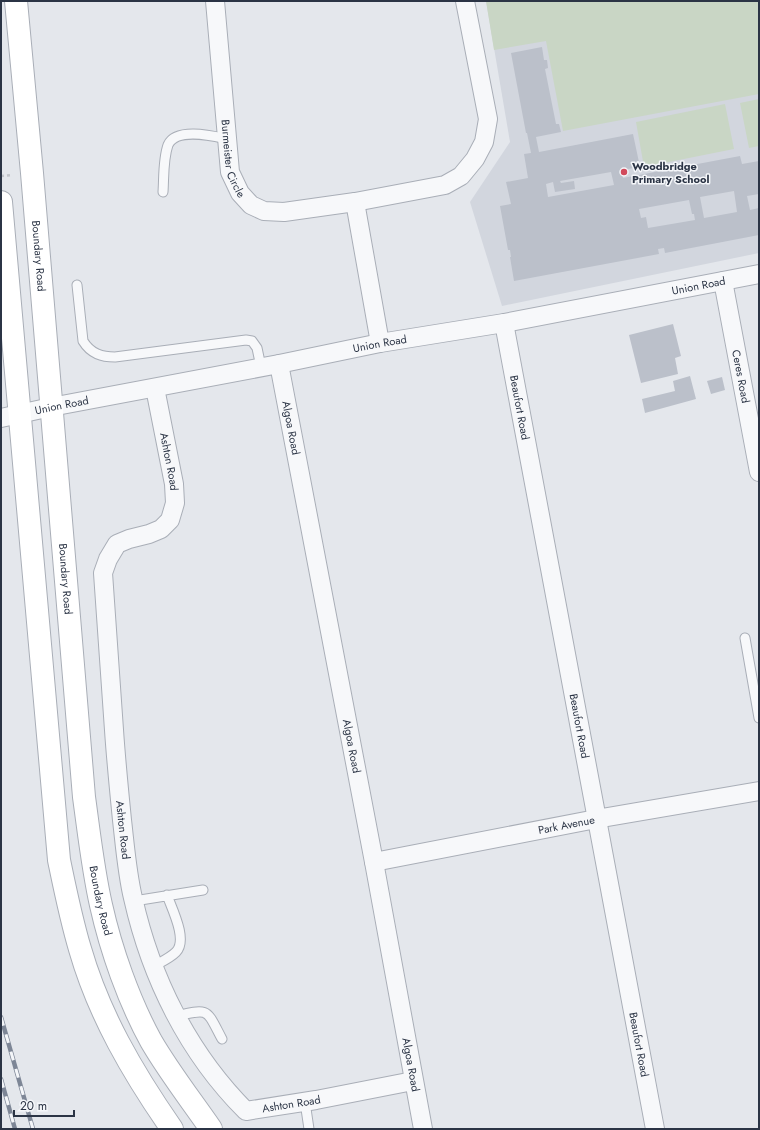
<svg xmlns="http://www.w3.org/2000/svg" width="760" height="1130" font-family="Jost,sans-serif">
  <rect width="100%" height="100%" fill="#e4e7ec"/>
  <!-- built -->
  <path fill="#d2d6de" d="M486 1H759V253L502 306 470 202 510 142Z"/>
  <!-- green -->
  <path fill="#c9d6c5" d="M486 1H759V94L563 131 546 41 494 50Z
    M759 99V146L749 148 740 103Z
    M725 104 734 149 644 167 636 122Z"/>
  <!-- building -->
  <path fill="#bbc0ca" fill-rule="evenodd" d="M542 47 544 60H547L548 68 545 69 556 124H559L561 132 536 137 539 152 633 134 640 167 622 170 623 178 740 156 742 164 759 161V194L747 196 750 210 759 208V235L665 253 664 248 658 249 659 254 514 281 510 257H511L510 250H508L500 206 511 204 506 182 528 178 524 154 531 153 527 133H526L511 53ZM611 172 614 185 548 197 546 184 553 182 555 192 575 189 574 181 561 183 560 181ZM734 191 737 212 704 218 700 197ZM689 200 692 214H694L695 220 648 228 646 217 641 218 639 209Z
    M673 324 681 356 675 358 678 374 641 383 629 335Z
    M690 376 696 399 645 413 642 399 675 391 673 381Z
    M722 377 725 390 711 394 707 381Z"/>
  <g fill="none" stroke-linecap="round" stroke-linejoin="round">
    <!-- lane casing -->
    <g stroke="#a9aeb7" stroke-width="11">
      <path id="lane" d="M163 192C164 177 163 159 168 145 176 127 213 136 227 139
        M77 285 83 341C91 354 102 357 115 357L246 340 252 341 257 348 261 367
        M745 638 759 718
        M134 901 203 890
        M154 966C161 962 170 958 176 952 188 940 172 909 167 895
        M176 1016C210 1008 206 1009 222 1039
        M305 1102 309 1129"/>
    </g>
    <!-- street casing -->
    <g stroke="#a9aeb7" stroke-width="20">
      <g id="street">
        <path id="s1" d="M215 1 230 172 240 193 251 205 264 211 284 212 355 202 445 185 461 176 475 159 484 142 488 119 465 1"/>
        <path d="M355 202 380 343"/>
        <path id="s2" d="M723 281 759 472"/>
        <path id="s3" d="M504 323 655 1129"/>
        <path id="s4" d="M279 364 374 862 423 1129"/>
        <path id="s5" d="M155 388 174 484 175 503 170 520 161 529 149 534 129 539 117 544 108 559 103 573C107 625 110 678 114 730 116 760 119 790 122 820 125 846 127 873 133 898 151 978 188 1053 246 1111L316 1100 413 1081"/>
        <path id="s6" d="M1 418 51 407 279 364 380 343 504 323 759 274"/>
        <path id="s7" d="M374 862 596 819 759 791"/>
      </g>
    </g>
    <!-- secondary casing -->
    <g stroke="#a9aeb7" stroke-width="24">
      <g id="secondary">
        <path id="s8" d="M16 1 32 173 84 797C89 833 93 870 101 905 111 950 129 1001 151 1041 169 1072 191 1100 211 1129"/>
        <path d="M1 202 59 860C65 889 71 919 80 949 99 1015 133 1073 172 1129"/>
      </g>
    </g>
    <!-- path -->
    <path stroke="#c2c5cb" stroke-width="2.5" stroke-dasharray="3 3" stroke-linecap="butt" d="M1 176 12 175"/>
    <!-- lane -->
    <use href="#lane" stroke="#f7f8fa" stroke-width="9"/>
    <!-- street -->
    <use href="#street" stroke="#f7f8fa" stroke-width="18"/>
    <!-- secondary -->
    <use href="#secondary" stroke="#fff" stroke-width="22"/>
    <!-- rail casing -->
    <g stroke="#7d8696" stroke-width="4.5">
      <path id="rail" d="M1 1017 33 1129
        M1 1079 15 1129"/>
    </g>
    <!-- rail -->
    <use href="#rail" stroke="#f4f6f9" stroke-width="3" stroke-dasharray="9" stroke-linecap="butt"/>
  </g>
  <!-- markers -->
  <circle fill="#d1495b" stroke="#f4f6f9" stroke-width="1.5" cx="624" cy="172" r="4"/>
  <g text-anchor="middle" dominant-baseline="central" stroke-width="3" stroke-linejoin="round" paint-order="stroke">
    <!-- street labels -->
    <g font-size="11" fill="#2b3445" stroke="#f4f6f9">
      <text stroke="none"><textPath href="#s1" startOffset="159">Burmeister Circle</textPath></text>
      <text stroke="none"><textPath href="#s8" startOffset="256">Boundary Road</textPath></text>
      <text stroke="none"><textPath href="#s6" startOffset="710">Union Road</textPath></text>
      <text stroke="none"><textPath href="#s6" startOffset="386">Union Road</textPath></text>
      <text stroke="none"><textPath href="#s2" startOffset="97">Ceres Road</textPath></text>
      <text stroke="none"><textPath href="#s6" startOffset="62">Union Road</textPath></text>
      <text stroke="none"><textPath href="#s3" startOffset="86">Beaufort Road</textPath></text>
      <text stroke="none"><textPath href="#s4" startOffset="65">Algoa Road</textPath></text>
      <text stroke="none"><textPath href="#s5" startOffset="75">Ashton Road</textPath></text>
      <text stroke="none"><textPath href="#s8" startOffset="580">Boundary Road</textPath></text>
      <text stroke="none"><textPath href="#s3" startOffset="410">Beaufort Road</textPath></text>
      <text stroke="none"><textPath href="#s4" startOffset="389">Algoa Road</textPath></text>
      <text stroke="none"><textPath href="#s7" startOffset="196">Park Avenue</textPath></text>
      <text stroke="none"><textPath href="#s5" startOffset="484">Ashton Road</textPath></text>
      <text stroke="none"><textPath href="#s8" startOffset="904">Boundary Road</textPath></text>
      <text stroke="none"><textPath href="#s3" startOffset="734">Beaufort Road</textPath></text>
      <text stroke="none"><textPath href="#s4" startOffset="713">Algoa Road</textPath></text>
      <text stroke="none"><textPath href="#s5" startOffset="843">Ashton Road</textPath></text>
    </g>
    <!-- poi labels -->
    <g font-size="11" font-weight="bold" fill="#2b3445" stroke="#f4f6f9" text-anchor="start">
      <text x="632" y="166">Woodbridge<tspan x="632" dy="13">Primary School</tspan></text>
    </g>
  </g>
  <!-- border -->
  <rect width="760" height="1130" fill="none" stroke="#2b3445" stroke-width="4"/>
  <!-- scale -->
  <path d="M14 1110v6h60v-6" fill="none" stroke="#2b3445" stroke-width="2"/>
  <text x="20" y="1110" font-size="12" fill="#2b3445" stroke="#f4f6f9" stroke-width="3" paint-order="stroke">20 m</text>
</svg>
